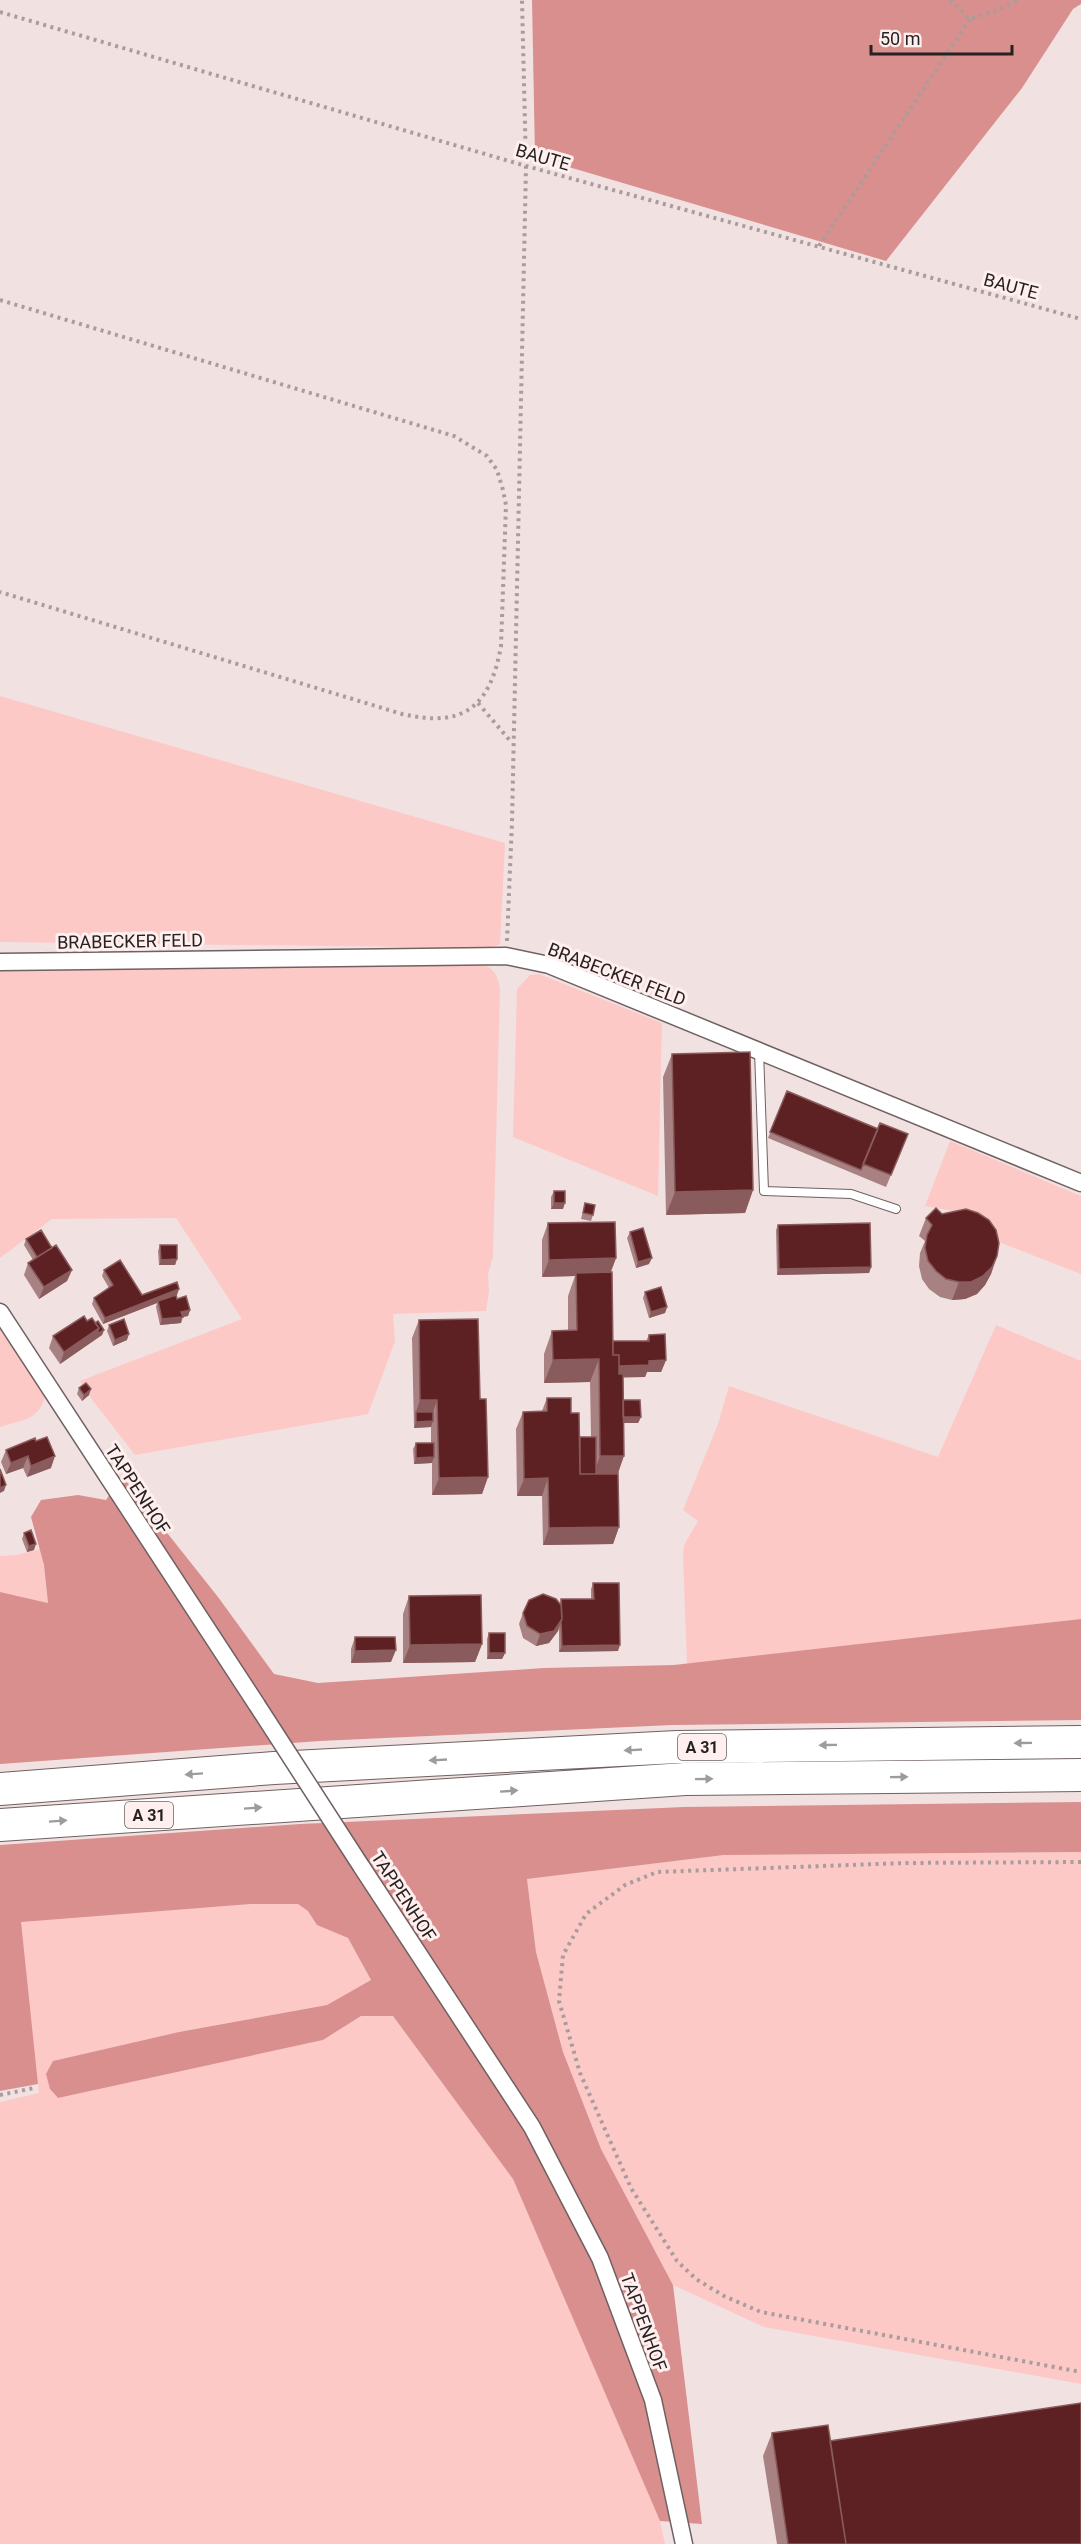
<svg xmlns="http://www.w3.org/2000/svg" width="1081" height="2544" font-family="Roboto,sans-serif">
  <rect width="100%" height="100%" fill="#f1e2e1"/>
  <!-- green -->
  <path fill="#fcc9c7" d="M0 696 505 843 500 944 490 948 0 942Z
    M480 964C494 967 498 976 500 989L493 1257 488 1274 489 1291 486 1311 393 1314 395 1341 368 1414 135 1455 93 1401 80 1381 242 1319 176 1218 52 1219 0 1258V967Z
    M539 974 662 1023 658 1196 513 1137 517 989 530 975Z
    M950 1141 1081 1196V1274L1001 1243 991 1227 970 1214 925 1206Z
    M0 1324 45 1395C41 1420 21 1420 0 1427Z
    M996 1325 1081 1361V1619L687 1664 683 1556 684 1545 698 1521 683 1510 718 1424 729 1386 938 1457Z
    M40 1549 44 1565 48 1603 0 1592V1556L16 1555Z
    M1081 1852V2384L764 2327 673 2285 601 2149 563 2052 536 1952 527 1879 724 1855Z
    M251 1904H298L309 1911 317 1925 348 1938 371 1980 327 2005 179 2032 53 2061 50 2089 58 2098 323 2040 361 2016H393L513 2179 660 2521 665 2544H0V2102L39 2093 20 1921Z"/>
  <!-- forest -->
  <path fill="#d98f8d" d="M532 0H1081V4L1073 9 1022 88 886 261 535 157Z
    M122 1476 218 1597 274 1674 318 1683 544 1668 674 1665 1081 1619V1720L672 1725 320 1741 0 1764V1592L48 1603 44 1565 31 1517 41 1500 78 1495 106 1500Z
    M1081 1802V1852L724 1855 527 1879 536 1952 563 2052 601 2149 673 2285 702 2524 660 2521 513 2179 393 2016H361L323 2040 58 2098 50 2089 46 2074 53 2061 179 2032 327 2005 371 1980 348 1938 317 1925 308 1911 298 1904H251L21 1922 38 2084 0 2091V1845L300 1824 684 1807Z"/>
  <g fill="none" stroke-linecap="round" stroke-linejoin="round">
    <!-- service casing -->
    <g stroke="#6f6161" stroke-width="10">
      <path id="service" d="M759 1051 764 1191 851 1194 896 1209"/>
    </g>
    <!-- minor casing -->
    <g stroke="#6f6161" stroke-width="19">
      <path id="minor" d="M0 962 506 956 549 965 1081 1183
        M0 1312 257 1705
        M361 1866 532 2127 600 2258 653 2400 684 2544"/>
    </g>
    <!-- motorway casing -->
    <g stroke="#6f6161" stroke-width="34">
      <path id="motorway" d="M0 1789 274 1768 677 1747 1081 1742
        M0 1825 685 1779 1081 1775"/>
    </g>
    <!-- path -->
    <path stroke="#a89d9c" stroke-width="4" stroke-dasharray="3 4.5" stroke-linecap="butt" d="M950 0 970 19 998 10 1018 0
      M0 12 526 166 1081 319
      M819 246 970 19
      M0 300 454 436 487 456 497 470 503 490 506 505 501 646C490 708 463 728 402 714L0 592
      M478 703 512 743
      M507 941 512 822 526 166 522 0
      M1081 1862 905 1863 657 1872 625 1885 586 1914 563 1955 559 2001 580 2073 631 2188 677 2261 696 2279 724 2296 761 2312 1081 2372
      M0 2095 34 2088"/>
    <!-- service -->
    <use href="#service" stroke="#fff" stroke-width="8"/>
    <!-- minor -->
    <use href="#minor" stroke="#fff" stroke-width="16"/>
    <!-- motorway -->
    <use href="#motorway" stroke="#fff" stroke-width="32"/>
    <!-- minor-bridge casing -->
    <g stroke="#6f6161" stroke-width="19" stroke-linecap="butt">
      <path id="minor-bridge" d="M257 1705 361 1866"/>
    </g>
    <!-- minor-bridge -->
    <use href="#minor-bridge" stroke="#fff" stroke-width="16"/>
  </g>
  <!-- wall -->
  <path fill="#a88282" d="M672 1054 753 1190 745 1213 666 1215 663 1077Z
    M787 1091 878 1129 908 1134 886 1187 768 1138Z
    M554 1191 563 1209H551V1197Z
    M585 1203 593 1215 591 1221 581 1219Z
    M942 1214 997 1256 991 1274 985 1285 977 1294 965 1299 952 1300 940 1297 929 1289 922 1279 919 1266 920 1253 925 1241 919 1236 926 1218Z
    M548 1223 616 1258 611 1272 613 1341H646L649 1335 666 1360 661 1372H647L645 1377H623V1400L641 1417 638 1423H624L618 1473 619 1527 613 1544 543 1545 542 1496H517L516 1429 523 1412 542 1411 547 1398 571 1413 580 1437H591L590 1382 544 1383V1354L552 1331 568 1330V1296L575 1276 542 1277V1240Z
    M778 1225 871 1267 869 1273 777 1275 776 1230Z
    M630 1232 649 1264 636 1268 627 1238Z
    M26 1239 52 1248 72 1270 67 1281 39 1299 24 1275 28 1263 33 1260 24 1245Z
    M160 1245 177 1259 175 1265H159L158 1251Z
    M104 1270 142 1295H177L176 1296 177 1299 190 1310 188 1316 183 1317 181 1323 160 1325 156 1307 157 1303 103 1324 92 1304 94 1298 109 1288 102 1276Z
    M645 1292 667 1307 665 1313 649 1318 643 1298Z
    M419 1320 480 1399 488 1477 482 1494 432 1495V1463L414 1464 413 1449 416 1443H431V1427L414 1428 412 1338Z
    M95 1323 104 1330 102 1335 60 1364 49 1348 53 1336Z
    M109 1325 127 1340 113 1346 107 1331Z
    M79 1388 89 1395 82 1401 77 1394Z
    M35 1438 51 1468 27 1477 23 1468 6 1474 1 1462 6 1450Z
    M24 1533 34 1550 27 1552 22 1539Z
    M593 1583 618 1651 559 1652V1628L558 1631 549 1643 536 1646 523 1638 519 1624 523 1613 560 1604 561 1599H591V1589Z
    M409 1596 482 1644 475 1662 403 1663V1614Z
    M489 1633 505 1653 502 1659H487V1639Z
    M355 1637 391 1662 351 1663V1649Z
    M772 2433 830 2441 1081 2544H777L763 2456Z"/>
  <!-- shaded-wall -->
  <path fill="#8a5b5c" d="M753 1190 745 1213 666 1215 675 1192Z
    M554 1203H565L563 1209H551Z
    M997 1256 991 1274 985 1285 977 1294 965 1299 952 1300 959 1282Z
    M616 1258 609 1276 576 1273 575 1276 542 1277 549 1260Z
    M652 1258 649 1264 636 1268 638 1262Z
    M177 1259 175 1265H159L161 1260Z
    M871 1267 869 1273 777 1275 779 1269Z
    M72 1270 67 1281 39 1299 44 1287Z
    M179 1289 177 1295 158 1302V1301L157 1303 103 1324 105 1318Z
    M667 1307 665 1313 649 1318 651 1312Z
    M190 1310 188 1316 182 1317 181 1323 160 1325 162 1319Z
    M99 1328 104 1330 102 1335 60 1364 64 1352Z
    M129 1334 127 1340 113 1346 115 1340Z
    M599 1359 590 1382 544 1383 553 1360Z
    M666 1360 661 1372H647L645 1377 604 1378 609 1366 649 1361Z
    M91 1389 89 1395 82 1401 84 1395Z
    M420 1400H437L431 1418 416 1412 414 1418Z
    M617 1417H641L638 1423H615Z
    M433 1421 431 1427 414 1428 416 1422Z
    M28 1456 23 1468 6 1474 11 1463Z
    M55 1456 51 1468 27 1477 31 1466Z
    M600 1456H624L616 1479 594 1473Z
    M434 1457 432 1463 414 1464 416 1458Z
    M488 1477 482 1494 432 1495 439 1478Z
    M548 1478 542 1496H517L524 1479Z
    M6 1485 4 1491 0 1493V1488Z
    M619 1527 613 1544 543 1545 549 1528Z
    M36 1544 34 1550 27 1552 29 1546Z
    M562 1619 558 1631 549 1643 536 1646 540 1634Z
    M482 1644 475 1662 403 1663 410 1645Z
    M620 1645 618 1651 559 1652 562 1646Z
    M396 1650 391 1662 351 1663 355 1651Z
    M489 1653H505L502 1659H487Z"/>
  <!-- building -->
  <path fill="#5e2123" stroke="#8a5b5c" stroke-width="1.5" d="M750 1052 753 1190 675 1192 672 1054Z
    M787 1091 878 1129 861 1170 770 1132Z
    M880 1123 908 1134 891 1175 863 1164Z
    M554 1191H565V1203H554Z
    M585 1203 595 1205 593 1215 583 1213Z
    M936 1208 942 1214 966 1209 978 1213 989 1220 996 1230 999 1243 997 1256 992 1267 983 1276 971 1282H959L946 1279 936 1271 928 1261 925 1248 927 1235 932 1225 926 1218Z
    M615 1222 616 1258 549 1260 548 1223Z
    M870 1223 871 1267 779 1269 778 1225Z
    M643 1228 652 1258 638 1262 630 1232Z
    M41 1230 52 1248 37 1257 26 1239Z
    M56 1245 72 1270 44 1287 28 1263Z
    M160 1245H177V1259L161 1260Z
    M120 1260 142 1295 177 1282 179 1289 105 1318 94 1298 113 1285 104 1270Z
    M612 1272 613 1355H619V1374H623L624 1456H600L599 1359 553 1360 552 1331 577 1330 576 1273Z
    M661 1287 667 1307 651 1312 645 1292Z
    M176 1295 177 1299 186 1296 190 1310 181 1312 183 1317 162 1319 158 1301Z
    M84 1316 87 1321 92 1318 99 1328 64 1352 53 1336Z
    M124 1319 129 1334 115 1340 109 1325Z
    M478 1319 480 1399H486L488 1477 439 1478 437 1400H420L419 1320Z
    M98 1321 104 1330 97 1334 99 1328 95 1323Z
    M665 1334 666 1360 649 1361V1365L619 1366V1355H613V1341H649V1335Z
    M86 1383 91 1389 84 1395 79 1388Z
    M547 1398H571V1413H579L580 1474H618L619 1527 549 1528 548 1478 524 1479 523 1412 547 1411Z
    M623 1400H640L641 1417H623Z
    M416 1412H433V1421L416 1422Z
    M47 1437 55 1456 31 1466 28 1456 11 1463 6 1450 35 1438 36 1441Z
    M580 1437H596V1474H580Z
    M416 1443H434V1457L416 1458Z
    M0 1469 6 1485 0 1488Z
    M596 1473H618V1474H596Z
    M31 1530 36 1544 29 1546 24 1533Z
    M593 1583H619L620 1645 562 1646 561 1622 562 1619 561 1599H594Z
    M543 1594 556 1599 561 1605 562 1619 554 1631 540 1634 527 1626 523 1613 529 1600Z
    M481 1595 482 1644 410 1645 409 1596Z
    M489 1633H505V1653H489Z
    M355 1637H395L396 1650 355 1651Z
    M1081 2403V2544H846L830 2441Z
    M828 2425 846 2544H788L772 2433Z"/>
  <!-- one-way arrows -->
  <defs><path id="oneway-solid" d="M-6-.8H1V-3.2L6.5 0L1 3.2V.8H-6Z" transform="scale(1.5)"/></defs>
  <g fill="#9e9c9b">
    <use href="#oneway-solid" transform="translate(1023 1743) rotate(179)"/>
    <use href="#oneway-solid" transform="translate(828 1745) rotate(179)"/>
    <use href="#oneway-solid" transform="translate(633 1750) rotate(177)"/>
    <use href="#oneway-solid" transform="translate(438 1760) rotate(177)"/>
    <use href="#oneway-solid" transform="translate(194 1774) rotate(176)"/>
    <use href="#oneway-solid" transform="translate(899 1777) rotate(-1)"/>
    <use href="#oneway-solid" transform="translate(704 1779) rotate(-1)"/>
    <use href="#oneway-solid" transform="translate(509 1791) rotate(-4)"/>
    <use href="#oneway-solid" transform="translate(253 1808) rotate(-4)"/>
    <use href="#oneway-solid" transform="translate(58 1821) rotate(-4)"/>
  </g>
  <g text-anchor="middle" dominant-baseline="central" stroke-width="6" stroke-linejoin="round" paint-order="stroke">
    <!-- shield labels -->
    <g fill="#ffefee" stroke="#68605e" stroke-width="1.5">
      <rect x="678" y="1734" width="48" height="26" rx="4.5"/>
      <rect x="125" y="1802" width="48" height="26" rx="4.5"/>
    </g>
    <g font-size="16" font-weight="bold" fill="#272221">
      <text x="702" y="1747">A 31</text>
      <text x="149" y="1815">A 31</text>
    </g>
    <!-- street labels -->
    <g font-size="18" fill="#272221" stroke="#ffefee">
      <text transform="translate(543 157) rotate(16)">BAUTE</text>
      <text transform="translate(1011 286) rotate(15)">BAUTE</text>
      <text transform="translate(130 941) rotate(-1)">BRABECKER FELD</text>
      <text transform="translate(617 974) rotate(21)">BRABECKER FELD</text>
      <text transform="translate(138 1489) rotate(57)">TAPPENHOF</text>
      <text transform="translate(404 1896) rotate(57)">TAPPENHOF</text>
      <text transform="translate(644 2322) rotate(70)">TAPPENHOF</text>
    </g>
  </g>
  <!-- scale -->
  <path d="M871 45v9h141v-9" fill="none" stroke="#272221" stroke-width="3"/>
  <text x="880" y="45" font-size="18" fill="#272221" stroke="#ffefee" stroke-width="4.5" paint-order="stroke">50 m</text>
</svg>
